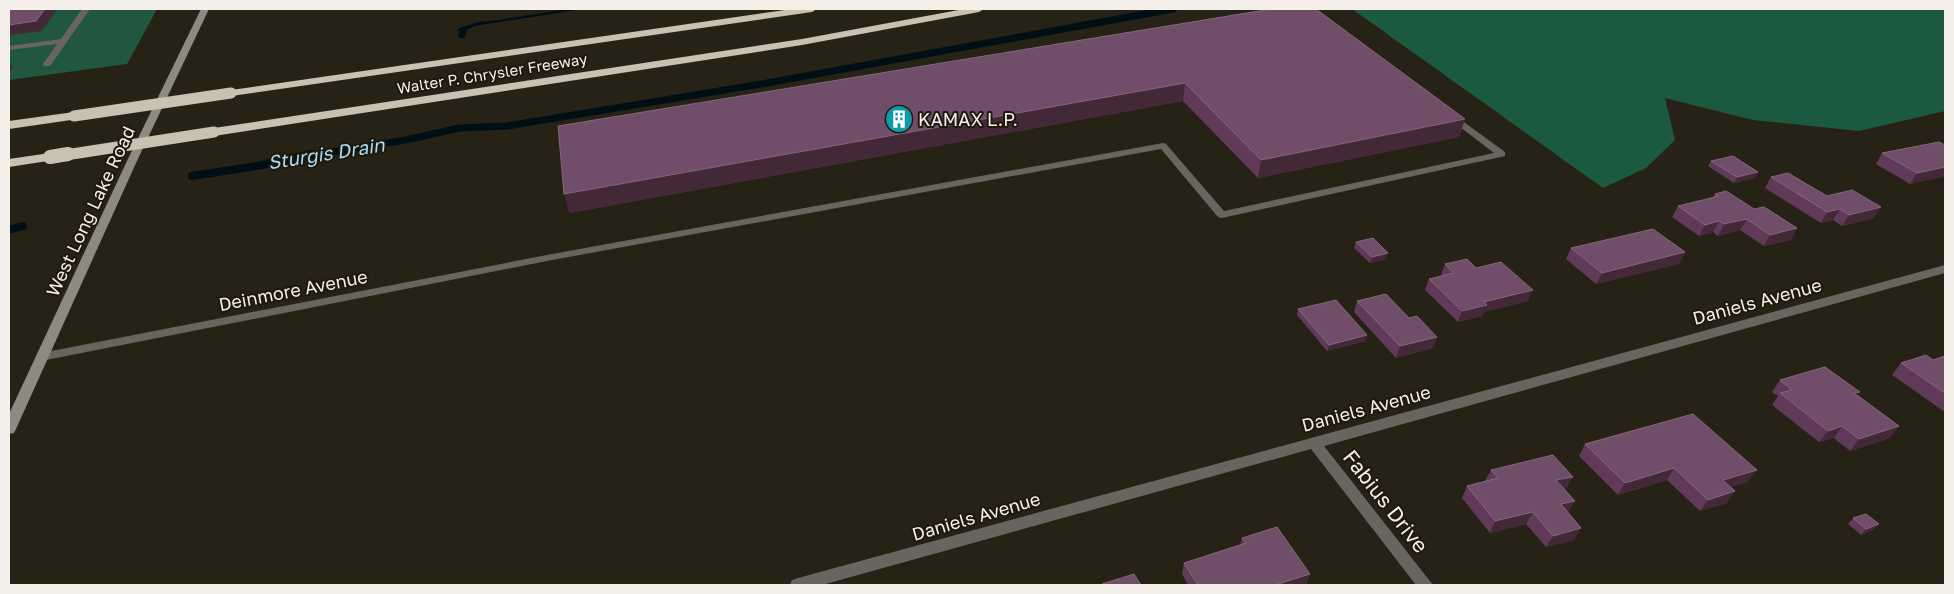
<svg xmlns="http://www.w3.org/2000/svg" width="1954" height="594" font-family="'Golos Text',sans-serif">
  <rect width="100%" height="100%" fill="#272216"/>
  <!-- green -->
  <path fill="#215740" d="M9 9H157L127 64 9 80Z"/>
  <!-- forest -->
  <path fill="#1b5a41" d="M1352 9H1945V111L1859 131 1753 120 1665 98 1675 140 1646 168 1603 188Z"/>
  <!-- water -->
  <path fill="#000e16" d="M567 9H582L474 26 466 31H458L459 28 479 22 499 20Z"/>
  <g fill="none" stroke-linecap="round" stroke-linejoin="round">
    <!-- stream-far1 -->
    <path stroke="#000e16" stroke-width="7" d="M462 35 463 32
      M307 156 406 140 459 128 507 126 767 83 1173 9"/>
    <!-- stream -->
    <path stroke="#000e16" stroke-width="8" d="M192 176 257 166 312 154
      M9 230 23 226"/>
    <!-- service -->
    <path fill="#68655f" fill-rule="evenodd" d="M82 9H90L50 66H44L43 64 57 44 9 50V46L61 39Z
      M1450 112 1505 152V156L1222 218 1218 217 1161 149 552 260 41 361 35 357 41 353 552 254 1163 143 1166 144 1224 211 1494 153 1447 117V113Z"/>
    <!-- minor -->
    <path fill="#68655f" fill-rule="evenodd" d="M1945 265V273L1324 446 1433 585H1416L1311 449 822 585H790L792 580 798 578Z"/>
    <!-- secondary -->
    <path fill="#8f8a81" fill-rule="evenodd" d="M201 9H209L136 163 16 429 14 433 9 434V414L126 163Z"/>
    <!-- motorway -->
    <path fill="#c9c2b3" fill-rule="evenodd" d="M792 9H817L812 12 231 96 225 93 231 90Z
      M964 9H984L979 12 802 45 214 136 208 132 214 128 802 39Z
      M74 112 78 113 80 116 78 119 9 129V121Z
      M50 153 54 154 56 157 54 160 9 167V159Z"/>
    <!-- motorway-bridge-far1 -->
    <path stroke="#c9c2b3" stroke-width="11" d="M74 116 231 93
      M59 156 214 132"/>
    <!-- motorway-bridge -->
    <path stroke="#c9c2b3" stroke-width="14" d="M50 157 68 154"/>
  </g>
  <!-- wall -->
  <path fill="#603a58" d="M1271 9 1465 119 1459 137 1258 178 1183 101 569 213Z
    M1945 145V176L1910 184 1876 164 1882 153Z
    M1711 161 1755 178 1734 183 1708 166Z
    M1771 177 1827 196 1874 218 1842 226 1833 220 1821 223 1765 188Z
    M1715 194 1754 209 1797 228 1791 240 1764 246 1740 230 1718 236 1713 232 1699 236 1672 217 1678 206 1712 198Z
    M1356 242 1386 259 1370 263 1354 248Z
    M1571 248 1685 252 1679 264 1596 284 1566 259Z
    M1445 264 1476 268 1528 301 1484 312 1482 316 1458 322 1425 290 1429 279 1442 276 1441 275Z
    M1357 301 1409 318 1437 337 1433 348 1396 358 1354 312Z
    M1298 309 1367 335 1365 341 1327 351 1297 315Z
    M1945 356V412L1892 375 1901 363 1933 360Z
    M1780 380 1857 395 1890 438 1850 451 1834 438 1819 442 1772 405 1778 396 1772 392Z
    M1585 444 1748 482 1730 487 1727 503 1700 511 1667 480 1618 495 1579 456Z
    M1491 470 1567 488 1564 489 1568 513 1574 540 1546 547 1526 524 1490 533 1462 498 1467 486 1485 481Z
    M1853 518 1873 530 1861 535 1848 524Z
    M1242 538 1310 574 1306 585H1188L1182 574 1184 563 1240 545Z"/>
  <!-- shaded-wall -->
  <path fill="#432837" d="M45 9H57L42 31 9 35V25Z
    M9 62 13 67 9 73Z
    M1185 83 1183 101 569 213 564 194Z
    M1465 119 1459 137 1258 178 1261 160Z
    M1945 167V176L1910 184 1917 173Z
    M1758 172 1755 178 1734 183 1737 177Z
    M1881 207 1874 218 1842 226 1849 215Z
    M1840 209 1833 220 1821 223 1827 212Z
    M1747 219 1740 230 1718 236 1724 224Z
    M1719 221 1713 232 1699 236 1705 225Z
    M1797 228 1791 240 1764 246 1770 235Z
    M1685 252 1679 264 1596 284 1602 273Z
    M1388 253 1386 259 1370 263 1372 257Z
    M1533 290 1528 301 1484 312 1482 316 1458 322 1462 311 1484 302Z
    M1367 335 1365 341 1327 351 1329 345Z
    M1437 337 1433 348 1396 358 1400 346Z
    M1842 426 1834 438 1819 442 1828 431Z
    M1899 426 1890 438 1850 451 1859 439Z
    M1674 468 1667 480 1618 495 1625 483Z
    M1757 470 1748 482 1715 492 1723 480Z
    M1573 477 1567 488 1550 492 1556 480Z
    M1735 491 1727 503 1700 511 1708 500Z
    M1575 501 1568 513 1561 504Z
    M1533 512 1526 524 1490 533 1495 521Z
    M1879 524 1873 530 1861 535 1866 529Z
    M1581 528 1574 540 1546 547 1553 536Z
    M1310 574 1306 585H1275Z"/>
  <!-- building -->
  <path fill="#704d68" stroke="#85677c" d="M9 9H45L36 21 9 25Z
    M1271 9H1316L1465 119 1261 160 1185 83 564 194 558 126Z
    M1939 142 1945 145V167L1917 173 1882 153Z
    M1733 156 1758 172 1737 177 1711 161Z
    M1788 173 1827 196 1852 190 1881 207 1849 215 1840 209 1827 212 1771 177Z
    M1726 191 1754 209 1764 207 1797 228 1770 235 1747 219 1724 224 1719 221 1705 225 1678 206 1719 196 1715 194Z
    M1653 229 1685 252 1602 273 1571 248Z
    M1373 238 1388 253 1372 257 1356 242Z
    M1467 259 1476 268 1501 262 1533 290 1484 302 1487 305 1462 311 1429 279 1454 273 1445 264Z
    M1386 294 1409 318 1417 316 1437 337 1400 346 1357 301Z
    M1336 300 1367 335 1329 345 1298 309Z
    M1926 355 1933 360 1945 356V393L1901 363Z
    M1825 367 1860 392 1854 393 1899 426 1859 439 1842 426 1828 431 1780 393 1792 390 1780 380Z
    M1693 414 1757 470 1723 480 1735 491 1708 500 1674 468 1625 483 1585 444Z
    M1553 455 1573 477 1556 480 1575 501 1561 504 1581 528 1553 536 1533 512 1495 521 1467 486 1498 478 1491 470Z
    M1866 514 1879 524 1866 529 1853 518Z
    M1277 527 1310 574 1275 585H1198L1184 563 1246 543 1242 538Z
    M1134 574 1141 585H1103L1102 584Z"/>
  <!-- icons -->
  <defs>
    <g id="building-disc" transform="scale(1.4375)"><circle r="9.5" fill="#0f9aa8" stroke="#1e180d"/><path d="M-4-6H4V6H1V3H-1V6H-4ZM-2.5-4.3h1.7v1.8h-1.7ZM.8-4.3h1.7v1.8H.8ZM-2.5-1h1.7V.8h-1.7ZM.8-1h1.7V.8H.8Z" fill="#fff"/></g>
  </defs>
  <g fill-rule="evenodd">
    <use href="#building-disc" x="899" y="119"/>
  </g>
  <g text-anchor="middle" dominant-baseline="central" stroke-width="4" stroke-linejoin="round" paint-order="stroke">
    <!-- far-street labels -->
    <g font-size="15" fill="#f4f0e9" stroke="#1e180d">
      <text transform="translate(492 73) rotate(-9)">Walter P. Chrysler Freeway</text>
    </g>
    <!-- poi labels -->
    <g font-size="18" fill="#f4f0e9" stroke="#1e180d" text-anchor="start">
      <text x="918" y="119">KAMAX L.P.</text>
    </g>
    <!-- street labels -->
    <g font-size="18" fill="#f4f0e9" stroke="#1e180d">
      <text transform="translate(90 211) rotate(-65)">West Long Lake Road</text>
      <text transform="translate(293 290) rotate(-11)">Deinmore Avenue</text>
      <text transform="translate(1757 301) rotate(-15)">Daniels Avenue</text>
      <text transform="translate(1366 408) rotate(-15)">Daniels Avenue</text>
      <text transform="translate(976 516) rotate(-16)">Daniels Avenue</text>
    </g>
    <!-- water labels -->
    <g font-size="19" font-style="italic" fill="#a8ddf6" stroke="#1e180d">
      <text transform="translate(326 153) rotate(-9)">Sturgis Drain</text>
    </g>
    <!-- near-street labels -->
    <g font-size="21" fill="#f4f0e9" stroke="#1e180d">
      <text transform="translate(1386 501) rotate(52)">Fabius Drive</text>
    </g>
  </g>
  <!-- border -->
  <rect width="1954" height="594" fill="none" stroke="#f4f0e9" stroke-width="20"/>
</svg>
